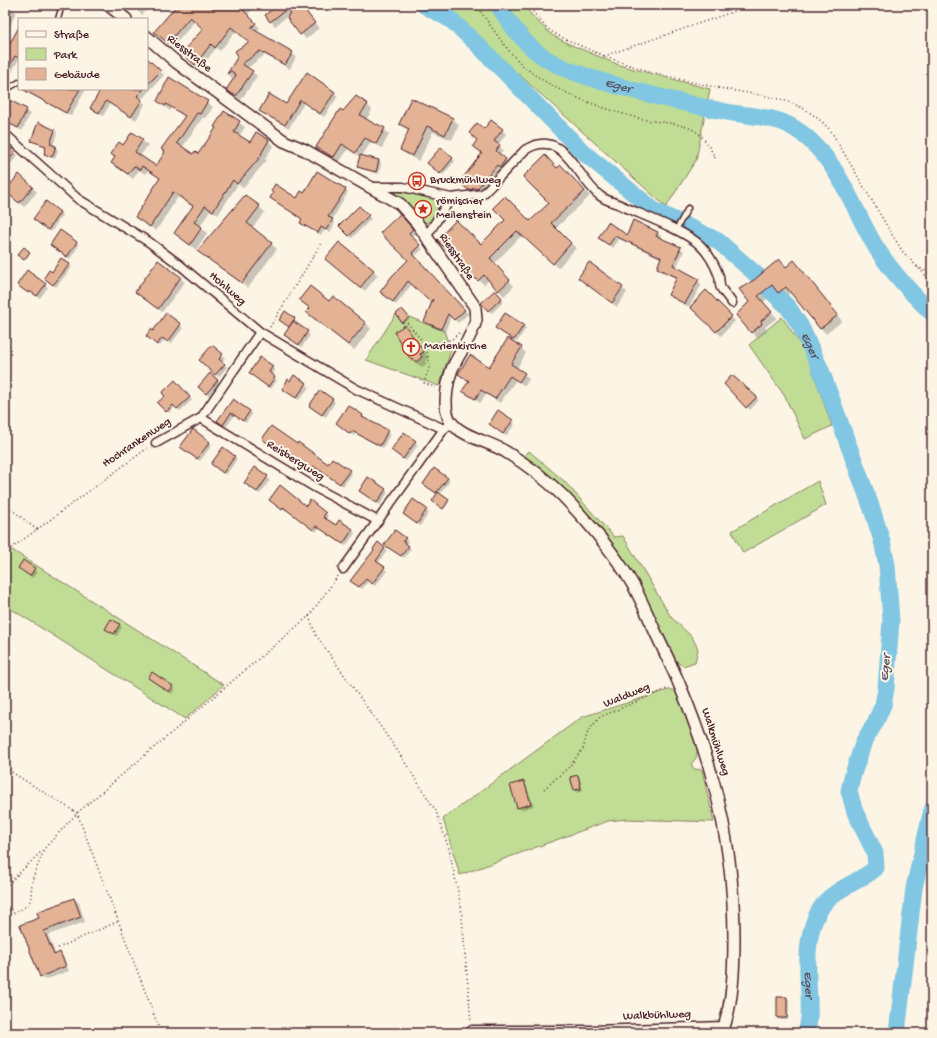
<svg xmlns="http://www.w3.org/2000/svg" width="937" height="1038" font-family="'Gochi Hand',sans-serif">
  <rect width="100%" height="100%" fill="#fcf5e5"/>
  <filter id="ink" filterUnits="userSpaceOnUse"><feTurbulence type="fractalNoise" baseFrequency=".025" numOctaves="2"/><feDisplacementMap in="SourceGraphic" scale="8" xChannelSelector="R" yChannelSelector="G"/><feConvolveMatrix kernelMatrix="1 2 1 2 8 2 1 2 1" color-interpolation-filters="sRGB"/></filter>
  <g filter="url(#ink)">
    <!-- green -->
    <path fill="#c1dd95" stroke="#867e60" d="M447 5H523L537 21 552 35 569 44 619 65 710 89 696 160 666 207 445 8Z
      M395 191 435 198 439 205C437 212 434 221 426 223 414 215 405 203 394 194Z
      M396 314 402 323 409 317 444 331 451 350 439 386 366 360Z
      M782 317 806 352 832 426 805 439 784 395 749 345Z
      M529 451 564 481 614 537 623 536 671 617 692 637 698 649 695 662 683 666 676 661C657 620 638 577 611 541 586 508 555 482 524 456Z
      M818 481 826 505 743 553 732 531Z
      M12 550 224 685 185 719 5 605V555Z
      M668 690H678L698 747 696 758 691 764 694 769 702 770 714 822 627 819 608 821 460 875 443 819 582 717Z"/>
    <!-- shadow -->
    <path fill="#0003" d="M5 5 16 12 9 28 5 32Z
      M131 5H150L142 15Z
      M178 5H257L247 15 260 28 256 32 292 53 296 57 290 69 265 55 247 68 257 76 241 100 227 90 237 75 232 78 228 74 250 42 236 31 220 51 216 48 200 69 187 58 204 29 195 21 173 47 160 37Z
      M279 5H315L306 12 319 28 306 39 288 19 290 14 275 26 266 15Z
      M19 29V59L5 84V54Z
      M148 60 164 75 141 100 145 104 136 120 110 104 103 116 91 107 99 94 94 89H147Z
      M308 74 338 96 324 117 304 103 289 128 260 110 286 105Z
      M170 78 213 107 205 119 203 117 182 148 193 155H199L217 128 224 112 245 127 239 136 251 143 268 140 273 146 265 159 267 160 243 188 238 184 218 215 210 210 200 227 207 233 196 250 175 233 193 207 178 197 156 231 136 216 161 179 148 171 145 174 139 170 133 179 112 163 116 158 112 154 123 146 132 133 148 145 140 156 156 167 165 153 162 149 185 117 172 108 170 111 158 101Z
      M24 89H86L71 116 28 93Z
      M5 99 30 114 22 131 7 122 10 116 5 113Z
      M411 100 453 119 459 125 452 140 433 132 419 161 407 155 401 149 409 131 400 123Z
      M367 104 372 110 366 120 377 127 384 129 389 134 382 148 371 142 362 156 379 160 381 163 379 174 361 169 358 166 360 157 348 149 339 162 322 152 317 147 343 113Z
      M484 130H502L506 134 498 145 503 150 499 155 510 164 505 170 501 168 482 192 474 194 465 187 483 154Z
      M55 131 57 133 53 146 58 150 55 159 45 154 47 147 32 141Z
      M5 145 18 155 5 171Z
      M441 148 455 161 443 175 431 165Z
      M561 166 590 196 555 229 576 248 558 268 522 235 494 264 514 286 504 296 489 280 484 285 439 240 481 245 530 223 550 203 558 169Z
      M19 176 37 192 24 207 10 195Z
      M345 189 348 192 332 220 335 223 330 233 325 230 321 235 301 223 303 219 297 199 305 195Z
      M259 207 265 212 252 228 277 249 248 288 204 256Z
      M359 207 371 219 352 238 340 226Z
      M60 212 62 215 51 232 37 222Z
      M403 219 415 233 411 237 423 249 414 257 468 314 458 323 451 316 445 332 429 325 425 322 433 304 412 284 396 305 381 292 409 260Z
      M609 224 627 236 657 232 661 236 660 239 680 248 684 251 676 268 702 284 689 307 669 295 678 279 662 272 658 268 662 259 619 239 613 248 599 238Z
      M60 232 79 245 70 259 51 245Z
      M339 243 378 275 365 291 331 263Z
      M24 248 30 253 25 260 19 255Z
      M159 261 185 282 162 312 140 296Z
      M794 262 842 321 826 334 791 292 785 298 778 290 763 302 777 318 765 327 767 330 757 338 737 315Z
      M69 264 72 267 56 287 48 281 52 273Z
      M589 264 627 292 617 307 579 278Z
      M45 285 48 287 40 298 21 287Z
      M495 292 504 301 492 313 483 303Z
      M706 292 735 321 721 336 692 307Z
      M329 302 366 323 371 329 354 350 313 318 310 309 306 305Z
      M402 310 410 319 404 323 398 314Z
      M285 312 297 322 295 324 310 335 302 347 288 337 290 327 283 322Z
      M180 325 183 328 171 344 165 339 160 346 150 339Z
      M405 326 429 358 425 361 427 364 422 367 412 360 395 333Z
      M523 326 526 328 517 342 497 328Z
      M212 346 225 358 221 362 227 367 219 377 200 360Z
      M521 348 526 353 517 368 529 379 525 386 516 380 500 403 486 394 480 403 464 391 469 382 459 374 489 369Z
      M260 359 275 370 271 375 277 380 271 389 250 373Z
      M732 377 759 400 750 410 725 384Z
      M217 380 220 383 209 396 202 390Z
      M175 382 192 400 180 411 176 406 169 413 159 403 166 396Z
      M291 382 306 384 309 387 299 400 286 391Z
      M320 391 335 402 326 417 313 409Z
      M233 400 252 414 246 423 235 415 226 427 218 421Z
      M363 416 365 419 390 434 383 448 355 433 354 436 340 426Z
      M512 421 515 424 506 436 493 427Z
      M271 427 329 465 332 460 349 471 352 474 343 486 317 468 314 472 283 448 280 452 266 442 263 439Z
      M404 433 418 445 406 461 395 452Z
      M209 442 212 445 200 461 184 449Z
      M234 457 237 459 226 475 215 466Z
      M267 477 270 480 260 494 248 485Z
      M447 478 450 481 439 495 449 502 444 509 433 500 438 494 427 486Z
      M385 490 388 492 380 505 363 493Z
      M414 501 429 513 420 526 407 516Z
      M273 503 306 507 325 513 328 516 326 519 337 527 352 530 355 533 346 546 319 528 316 532 287 509 285 511Z
      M395 531 408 541 406 544 411 549 404 558 388 547Z
      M378 544 387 551 378 563 387 571 375 586 369 581 362 589 354 583Z
      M19 568 34 569 37 572 33 578Z
      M119 625 122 627 117 636 109 631Z
      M149 678 172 687 175 689 172 694Z
      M578 776 580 779 583 791 577 793 575 790Z
      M524 782 526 785 534 806 521 810 518 807Z
      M74 899 79 903 85 922 48 935 56 955 60 954 64 958 69 971 45 980 41 976 40 918Z
      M778 998H787L789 1000 788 1020H781L778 1018Z"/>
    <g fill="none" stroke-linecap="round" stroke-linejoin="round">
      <!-- river -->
      <g stroke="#81c6e2" stroke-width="17">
        <path d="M424 5 451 20 478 45 584 153 655 211 718 241 758 276"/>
        <path id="s1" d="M498 5C508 21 519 37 533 49 554 67 579 74 604 82 645 94 686 104 727 112 747 116 771 116 789 125 836 151 851 206 877 249 892 272 912 294 932 313"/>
        <path id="s2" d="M768 288 788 307 801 327 820 368 872 509 882 541 887 565 891 620 886 689 883 705 875 723 864 741 852 777 849 791 855 812 875 853 876 868C861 881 841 886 827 900 804 925 807 965 809 997 809 1008 811 1023 805 1033"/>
        <path d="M897 1033 914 888 932 810"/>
      </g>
    </g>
    <!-- building -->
    <path fill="#e4b396" stroke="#4a1f2b" d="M177 5H248L243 10 256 23 251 28 293 52 285 65 260 51 242 64 253 71 236 96 226 90 236 75 231 71 227 74 238 56 235 51 249 42 231 27 215 48 211 44 195 65 181 53 203 29 190 17 168 43 154 32Z
      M278 5H292L270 22 265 15Z
      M294 5H301L315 23 300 35 287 18Z
      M19 27V58L15 56 5 74V52Z
      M147 58 161 71 147 85Z
      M307 72 335 92 320 114 300 100 285 125 259 111 269 94 286 104Z
      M169 77 208 101 200 114 197 113 177 143 193 154 195 151 198 154 216 128 214 127 224 111 240 121 234 132 250 142 256 132 269 140 261 154 262 155 237 184 233 180 213 211 205 206 194 222 202 227 190 245 174 233 193 206 173 192 150 227 135 217 160 178 142 166 140 170 134 166 128 174 111 163 115 157 110 154 119 142 123 145 132 132 143 139 135 152 156 166 165 152 161 149 185 116 166 104 165 106 157 101Z
      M22 89H80L66 113Z
      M101 89H144L137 96 142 100 131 117 106 101 99 113 90 108Z
      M356 96 368 104 360 115 376 125 377 124 385 128 376 144 365 138 355 153 342 144 334 157 331 156 316 147 340 109 343 111Z
      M5 98 27 109 18 128 6 122 10 115 5 112Z
      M411 98 453 118 445 135 427 126 413 156 400 150 409 129 399 124Z
      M491 120 503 129 494 141 500 145 496 151 506 159 500 167 497 165 477 189 475 188 469 190 459 183 482 153 473 146 477 140 469 133 477 123 484 129Z
      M38 122 55 130 50 144 56 146 52 157 44 154 46 146 31 141Z
      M5 143 15 152 5 165Z
      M441 147 453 158 440 174 427 163Z
      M360 155 379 160 376 172 357 167Z
      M545 155 557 168 561 165 585 191 551 223 571 243 553 264 517 231 490 258 510 280 498 291 484 275 478 281 437 240 456 220 481 244 505 220 493 208 505 196 530 221 549 203 523 177Z
      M317 171 346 189 328 217 333 219 326 230 321 227 318 233 300 223 302 219 270 198 273 193 271 191 275 184 297 198 301 191 304 193Z
      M19 174 33 187 19 203 5 191Z
      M245 195 260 206 247 223 272 243 242 283 197 251Z
      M46 201 60 212 48 230 33 219Z
      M359 206 369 215 349 236 339 226Z
      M400 214 413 229 409 233 420 245 412 253 465 310 454 320 448 314 441 329 424 322 433 299 430 302 408 281 393 302 380 292 392 276 408 260 380 233Z
      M633 220 658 232 656 236 681 247 673 265 699 279 685 304 668 295 677 277 657 268 661 257 615 236 609 245 598 238 608 222 627 235Z
      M60 230 77 242 67 257 50 245Z
      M339 242 374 270 360 288 325 259Z
      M24 247 30 252 24 260 17 255Z
      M61 258 70 264 53 285 44 278 49 270 52 272Z
      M779 259 786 267 794 260 838 315 820 329 786 287 778 293 772 285 758 296 772 312 761 321 762 324 751 333 736 315 749 302 739 289 754 280Z
      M158 260 181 277 158 309 135 292Z
      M589 262 623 287 612 303 578 278Z
      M27 270 46 284 37 296 29 291 28 293 17 285Z
      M310 286 329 301 333 296 366 323 348 345 306 312 310 308 299 300Z
      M495 290 502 298 488 311 481 303Z
      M706 290 732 316 716 332 690 307Z
      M402 309 409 317 402 323 396 314Z
      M285 311 295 318 289 327 279 320Z
      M166 313 181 324 168 342 162 338 157 345 146 336 151 329 153 331Z
      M505 313 524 325 514 340 495 328Z
      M293 321 308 331 299 345 284 335Z
      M405 325 424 352 420 354 422 357 416 362 413 359 411 360 394 332Z
      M508 338 522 347 511 364 525 373 519 382 510 376 495 399 481 390 475 399 462 391 469 381 458 374 470 355 489 367Z
      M212 345 223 354 219 359 225 364 215 375 199 360Z
      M260 357 273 366 269 372 275 377 268 387 249 373Z
      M210 373 218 380 206 394 198 387Z
      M294 375 307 383 296 398 282 389 288 379 290 381Z
      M732 375 757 397 746 408 724 384Z
      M175 380 190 397 177 409 173 405 166 412 157 403 165 396 162 393Z
      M320 390 333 399 322 415 309 406Z
      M233 399 250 411 243 421 231 413 223 425 217 421Z
      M348 405 363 415 362 417 388 430 380 446 352 431 350 434 336 423Z
      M498 410 513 420 503 434 489 424Z
      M271 426 297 444 298 442 328 464 332 458 350 470 340 484 313 466 311 470 280 446 277 450 262 439Z
      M193 429 210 442 197 459 180 447Z
      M404 432 416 441 403 459 391 450Z
      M223 447 235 456 223 473 211 464Z
      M255 467 268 476 257 492 244 483Z
      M434 468 448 478 436 493 423 484Z
      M368 477 386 489 377 503 359 491Z
      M280 485 306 506 310 500 326 513 323 517 336 525 339 520 353 529 343 544 316 526 313 530 283 507 282 510 269 500Z
      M438 492 449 500 443 509 432 501Z
      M413 499 427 509 417 524 403 514Z
      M395 530 406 538 403 541 409 546 401 556 384 545Z
      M378 542 385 548 376 561 385 567 372 584 366 579 359 587 350 581 374 550 373 549Z
      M23 560 35 568 30 576 18 568Z
      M111 619 120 624 114 634 105 629Z
      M152 672 173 686 169 692 148 678Z
      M578 775 581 789 574 790 570 777Z
      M524 781 531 804 517 808 510 785Z
      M74 898 81 917 44 931 54 955 60 952 66 966 40 977 20 925 39 918 37 912Z
      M777 997H787V1018H777Z"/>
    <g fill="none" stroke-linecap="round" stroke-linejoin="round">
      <!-- lane casing -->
      <g stroke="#4a1f2b" stroke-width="7">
        <path id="lane" d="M58 19 62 5
          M9 88 19 82
          M676 230 688 208"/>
      </g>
      <!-- street casing -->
      <g stroke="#4a1f2b" stroke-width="11">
        <path id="street" d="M5 134 78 199 149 242 180 265 260 332 356 389 444 429 451 423
          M371 187H403L451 198
          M426 237 451 198 483 194 525 150C563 126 576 177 599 195 603 199 612 202 618 204 639 214 684 230 700 245 708 253 715 265 719 276 720 280 719 285 721 288 724 293 729 298 732 303
          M201 418 316 488 378 521
          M156 443 201 418 260 332
          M343 569 444 429
          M472 1033V1030H591L725 1026"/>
      </g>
      <!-- secondary casing -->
      <g stroke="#4a1f2b" stroke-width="14">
        <path id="secondary" d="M108 5 126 19
          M147 37 176 62 284 141 305 150 400 204 417 223 475 307C475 311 476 316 476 320 472 337 459 353 452 369 447 383 442 410 451 422 462 437 491 442 506 452 526 464 547 480 563 496 589 523 614 552 633 585 643 603 651 623 660 642 706 736 734 831 734 937 734 969 733 1003 722 1033"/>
      </g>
      <!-- path -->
      <path stroke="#4a1f2b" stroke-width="1.5" stroke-dasharray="1 3" stroke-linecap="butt" d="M476 5C494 30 510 58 535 75 566 96 606 110 642 119 659 123 684 122 698 133 706 140 711 149 715 158
        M528 5C534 13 540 21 547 28 557 36 568 40 579 45 625 67 675 79 724 89 767 97 800 96 831 131L891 233 903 252 932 282
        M604 56 753 5
        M917 267 928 272H932
        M407 323 425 344 430 365 424 383 437 388
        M270 327 322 242
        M425 344 451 340 460 332
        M5 504 37 530
        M5 553 149 447
        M309 616 316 635 397 750 436 811 449 849 461 906 471 1022
        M5 768 77 813 161 1033
        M544 789 569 767 583 749 588 731 600 717 669 688
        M5 887 44 849 77 813 309 616 338 576
        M5 904 14 913C38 902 28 898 33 878 36 869 40 860 44 851
        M58 948 119 921"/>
      <!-- lane -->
      <use href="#lane" stroke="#fcf5e5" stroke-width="4"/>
      <!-- street -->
      <use href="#street" stroke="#fcf5e5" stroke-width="8"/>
      <!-- secondary -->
      <use href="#secondary" stroke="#fcf5e5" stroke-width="11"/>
    </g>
  </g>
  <!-- icons -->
  <defs>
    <g id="bus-ring" transform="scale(0.9)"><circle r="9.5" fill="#fcf5e5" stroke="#c8321e" stroke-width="1.5"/><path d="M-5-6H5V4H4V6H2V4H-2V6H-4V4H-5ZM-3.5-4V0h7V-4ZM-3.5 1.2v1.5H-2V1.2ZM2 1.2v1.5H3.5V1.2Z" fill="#c8321e"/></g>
    <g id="sight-ring" transform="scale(0.9)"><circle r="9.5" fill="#fcf5e5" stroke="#c8321e" stroke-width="1.5"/><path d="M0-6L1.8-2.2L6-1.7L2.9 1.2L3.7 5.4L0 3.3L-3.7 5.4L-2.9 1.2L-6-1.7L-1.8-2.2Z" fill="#c8321e"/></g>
    <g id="church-ring" transform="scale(0.9)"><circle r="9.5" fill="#fcf5e5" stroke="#c8321e" stroke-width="1.5"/><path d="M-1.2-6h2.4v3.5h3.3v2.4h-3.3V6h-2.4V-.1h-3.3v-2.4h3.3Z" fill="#c8321e"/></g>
  </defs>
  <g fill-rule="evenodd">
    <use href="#bus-ring" x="417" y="181"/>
    <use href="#sight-ring" x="423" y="209"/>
    <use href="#church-ring" x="411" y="347"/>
  </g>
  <g text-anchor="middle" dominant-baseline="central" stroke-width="4" stroke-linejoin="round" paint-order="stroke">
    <!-- street labels -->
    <g font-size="12" fill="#4a1f2b" stroke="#fcf5e5">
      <text transform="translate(189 54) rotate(38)">Riesstraße</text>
      <text transform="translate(456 257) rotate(56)">Riesstraße</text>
      <text transform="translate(227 289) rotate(41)">Hohlweg</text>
      <text transform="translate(137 443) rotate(-34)">Hochrankenweg</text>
      <text transform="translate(295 461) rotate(32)">Reisbergweg</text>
      <text transform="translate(627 696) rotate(-22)">Waldweg</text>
      <text transform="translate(715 742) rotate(72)">Walkmühlweg</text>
      <text transform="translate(657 1016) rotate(-2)">Walkbühlweg</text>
    </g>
    <!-- poi labels -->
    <g font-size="12" fill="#4a1f2b" stroke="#fcf5e5" text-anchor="start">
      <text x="430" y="181">Bruckmühlweg</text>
      <text x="436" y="202">römischer<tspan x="436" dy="14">Meilenstein</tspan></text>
      <text x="424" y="347">Marienkirche</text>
    </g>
    <!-- water labels -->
    <g font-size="13" font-style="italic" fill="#5a5162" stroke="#fcf5e5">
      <text stroke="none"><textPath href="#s1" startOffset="150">Eger</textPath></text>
      <text stroke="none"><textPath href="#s2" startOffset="72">Eger</textPath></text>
      <text transform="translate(886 668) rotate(-85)">Eger</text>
      <text stroke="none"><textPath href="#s2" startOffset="769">Eger</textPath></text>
    </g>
  </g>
  <!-- margin -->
  <rect width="937" height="1038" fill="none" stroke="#fcf5e5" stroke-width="20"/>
  <rect x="10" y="10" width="917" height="1018" fill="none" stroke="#4a1f2b" stroke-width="1.5" filter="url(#ink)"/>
  <!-- legend -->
  <rect x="18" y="18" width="130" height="72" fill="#fcf5e5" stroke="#b59f9b"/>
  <rect x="26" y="31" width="20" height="6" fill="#fcf5e5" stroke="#b59f9b"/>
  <text x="54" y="38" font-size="12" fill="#4a1f2b">Straße</text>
  <rect x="26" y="48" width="20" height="12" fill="#c1dd95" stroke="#b59f9b"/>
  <text x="54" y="58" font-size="12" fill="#4a1f2b">Park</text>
  <rect x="26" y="68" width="20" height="12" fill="#e4b396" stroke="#b59f9b"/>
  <text x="54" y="78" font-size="12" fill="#4a1f2b">Gebäude</text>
</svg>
